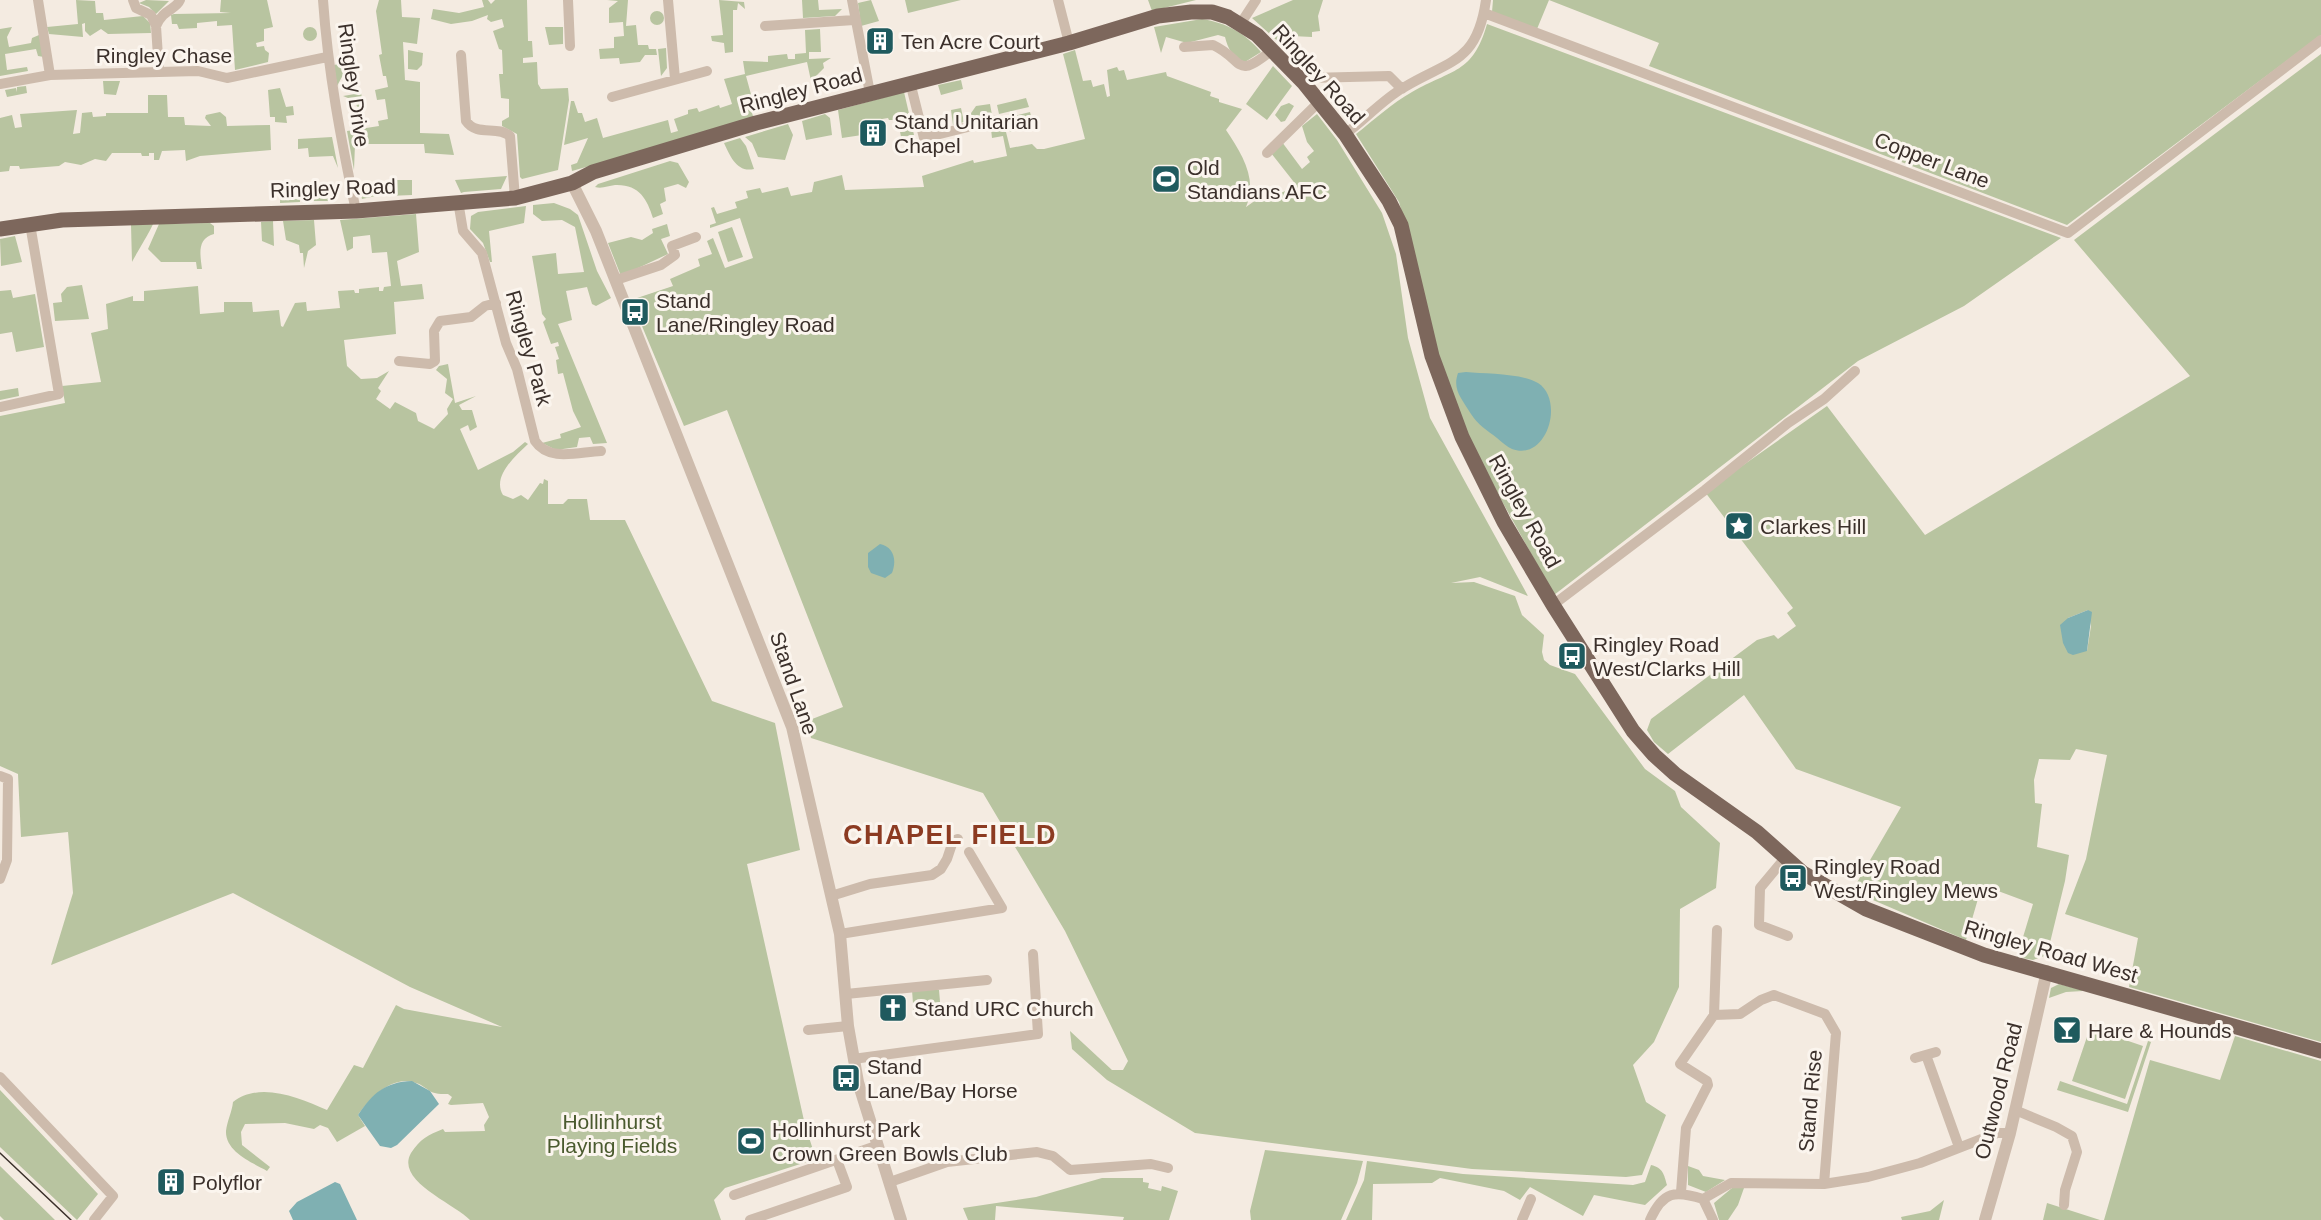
<svg xmlns="http://www.w3.org/2000/svg" width="2321" height="1220" font-family="Helvetica,sans-serif">
  <rect width="100%" height="100%" fill="#f4ebe1"/>
  <!-- green -->
  <path fill="#b8c4a0" fill-rule="evenodd" d="M76 0 95 1 96 13H103L104 20 143 16 150 23 151 33 108 34 101 29 90 36 85 31V23L82 24 83 37 49 34 47 27 78 24Z
    M146 0 169 1 156 14 149 7 139 3Z
    M221 0H267L273 27 264 29V41L256 43 257 47 264 46 265 50 269 53 268 62 235 70 232 25 217 26V21L197 23V28L179 29 177 24H172L171 15 174 14 231 13 220 12Z
    M379 0H401L402 17 420 18 417 44 403 42 405 80 420 82V133L449 134 454 155 425 153 424 144H355L354 170 347 131 379 126 378 121 388 119 385 99 377 100 375 90 388 87 386 76H383L379 55 382 54 376 11Z
    M482 0H488L491 4 495 0H527L528 41H532L533 57 523 58V63L537 62 538 84 541 89 568 88 569 100 558 170 522 179 520 177 517 134 502 126V121L509 117V99L501 98 499 74H503L502 50 499 49 493 31 504 27 502 19 491 22 487 19 488 15 472 21 451 24 431 19 433 9 459 13 484 7Z
    M607 0H628L626 26 636 25 638 45H648L649 49H656L657 55H645L640 62 620 64 619 58 600 59 599 49 614 48V37L624 36 623 22 609 23V8L618 1Z
    M719 0 744 2 745 9 738 3 737 10H733V52L725 53 724 43 712 41 711 36 723 35Z
    M802 0H818L819 10 842 9 835 16 803 18Z
    M871 0 879 21 861 26 858 3Z
    M905 0H961L908 13Z
    M1148 0H1196L1152 11Z
    M1293 0H1323L1318 16 1320 31 1312 32V37L1292 36 1291 53 1252 18Z
    M1493 0H2321V35L2067 225 1649 66 1659 43 1549 0 1537 29 1492 12Z
    M650 18a7 7 0 1 1 14 0a7 7 0 1 1-14 0Z
    M1202 19C1227 23 1245 33 1261 52L1245 62C1232 57 1228 49 1225 37L1218 35 1187 43 1166 37 1161 53 1154 27Z
    M1487 24 2061 238 1964 306 1858 361 1554 595 1472 447 1437 357 1417 266 1399 202 1356 134C1374 120 1392 103 1412 92 1452 69 1473 74 1487 24Z
    M12 27 7 37 9 47 31 43 32 38 39 35 44 57 38 56 36 49 5 54 7 70 27 67 28 71 0 76V29Z
    M545 27H563V44L549 45Z
    M303 34a7 7 0 1 1 14 0a7 7 0 1 1-14 0Z
    M820 29 821 52H809V59L831 58 823 63 824 68 811 81 807 62 746 76 755 109 751 110 754 119 572 171 571 165 577 163 588 138 564 145 571 101H574L578 113H582L585 122 597 118 603 138 668 120 671 133 678 131 674 119 688 114V110L697 108 699 112 719 105 720 108 732 104 724 79 745 74 743 61 768 62V56L787 54 788 59H795V54L806 53 805 30Z
    M666 48 667 68 661 76 658 49Z
    M408 50 423 53 422 65 417 70 408 69Z
    M1075 50 1083 81 1091 80 1093 87 1104 84 1107 97 1110 96 1107 70 1117 67 1119 71 1124 70 1127 80 1166 72 1167 76 1211 92 1210 96 1219 99V102L1242 109 1226 130C1242 154 1258 179 1246 207L1263 195 1269 198 1297 186 1271 153 1282 142 1302 169 1310 162 1307 157 1314 151 1307 142 1302 126 1317 114 1337 140 1382 213 1396 254 1408 338 1430 418 1528 596 1480 577 1451 583 1474 582 1515 596 1522 615 1544 635 1542 652 1544 660 1550 665 1575 674 1645 769 1675 791 1681 807 1720 843 1716 888 1680 909 1679 987 1654 1042 1633 1065 1646 1102 1666 1115 1642 1175 1626 1177 1472 1169 1195 1133 1107 1080 1072 1049 1070 1031 1112 1070H1123L1128 1061 1065 931 983 793 811 738 807 721 843 707 727 410 684 426 631 300 673 286 670 279 700 266 698 259 712 254 707 241 713 238 725 268 753 258 740 218 710 228V225L716 223 711 208 714 207 717 214 737 208 735 202 748 198 746 191 760 188 762 193 788 187 791 196 812 192 814 182 842 175 845 190 924 187 922 176 973 160 974 163 1007 156 1003 136 992 138 991 129 1001 127 1006 132 1010 148 1032 144 1037 149H1044L1085 139 1063 54Z
    M2321 54V1042L2129 987 2138 938 2065 914 2086 859 2107 755 2076 749 2070 760 2039 759 2034 780 2035 803 2042 804 2037 847 2069 855 2065 881 2047 955 2033 960 2017 957 2033 904 1982 885 1966 940 1852 891 1901 807 1796 769 1744 695 1668 754 1654 742 1647 730 1651 719 1757 640 1774 635 1778 639 1796 626 1787 613 1793 608 1705 492 1827 406 1925 535 2190 376 2074 240ZM2088 610 2091 626 2087 651 2068 618Z
    M354 60 356 70 344 73 337 86 334 65Z
    M1273 66 1292 86 1267 120 1246 104Z
    M961 80 963 89 941 95 938 85Z
    M103 81H120L116 95 104 94Z
    M26 86 27 93 7 97 5 90 16 88 17 92V87Z
    M280 88 286 107 293 106 294 115 286 116 287 123 275 122V117H270L268 90Z
    M904 92 914 135 901 137 898 120H889L888 118 864 122 859 126 862 135 842 138 838 110Z
    M361 93 364 109 361 112 353 100 343 96Z
    M148 95H167L168 117H184L185 125 211 126 205 118 206 115 220 112 226 117 227 126 270 125 271 150 200 156 186 161 185 150 162 151 159 160H154V153H149V156H142L141 153H112L106 161 95 159 81 165 65 162 59 166 20 169 19 166H10L9 171 0 172V118L12 115 15 128 22 127 20 114 77 110 73 134 80 133 82 113 92 112 93 117 106 116V113H148Z
    M1026 98 1029 107 999 114 997 105Z
    M1289 103 1294 106 1285 121 1281 122 1275 115 1281 106Z
    M990 104 992 115 970 120 969 116 976 106Z
    M961 108 964 122 953 125 951 110Z
    M1030 112 1034 128 1010 132 1006 118Z
    M825 114 830 118 832 135 806 140 802 121Z
    M945 119 947 126 930 131 925 124Z
    M788 124 793 135 785 160 758 157 752 143 745 137Z
    M332 137 338 168 333 156 309 157 308 148 298 149V139Z
    M740 138 746 146 754 169C737 173 730 156 724 143Z
    M670 161 678 163 689 182 686 188 678 184 664 188 666 201 660 204 663 214 653 218C647 199 639 184 615 185 608 186 602 189 595 187L598 184Z
    M507 176 501 189 464 192 461 193 455 180Z
    M389 180H412V195L388 196 382 185 389 184Z
    M357 182 371 188 377 187 380 195 362 199Z
    M299 184 300 202 280 203 281 187Z
    M331 188 332 201H311V189Z
    M554 203 570 209 578 215 597 271 611 298 596 306 592 304 587 287 566 291 572 320 558 324 607 443 593 444 590 437 579 438 577 447 556 450 542 443 561 438 560 434 581 427 573 411 563 373 558 374 556 360 559 359 555 347 559 346 558 342 551 344 543 322 546 319 542 314 532 256 556 253 558 274 584 272 575 227 562 220 542 221 533 214V205Z
    M526 206 524 223 489 231 492 262H490L483 243 470 229 471 216 478 212Z
    M416 214 419 252 397 261 401 286 422 284 424 299 394 302 396 334 344 340 347 366 361 379 377 378 389 371 378 388 381 391 376 399 390 409 395 402 416 413 418 421 434 429 448 414 447 409 453 399 445 393 447 379 436 370 439 366 448 364 455 403 476 396 459 405 462 410H472L477 427 470 431 468 425 460 429 478 470 513 452 525 442 528 444C514 457 492 477 503 495L513 499 521 495 528 500 540 483 543 484 544 479 548 481V504H563L568 499H587L590 520H625L712 701 775 723 800 850 747 864 805 1125 816 1159 725 1188 714 1200 721 1220H470C454 1203 395 1181 411 1153 420 1139 428 1135 443 1129L445 1132 485 1131 484 1125 489 1117 483 1103 451 1105 448 1104 452 1097 448 1094C425 1095 431 1087 413 1082 391 1076 369 1099 358 1115L365 1126 337 1142 328 1128 320 1125 314 1129 285 1123 245 1124 241 1132 242 1145 270 1167 267 1171C253 1163 225 1152 226 1131 227 1121 232 1112 233 1102 260 1081 299 1098 327 1110L354 1065 363 1068 396 1005 404 1009 502 1027 410 987 233 893 51 965 73 893 68 832 21 837 18 774 0 766V416L65 403 62 386 101 382 91 333 108 329 106 304 133 296V301H144V291L198 286 200 314 224 312V302H252L253 312 279 310 281 326 283 327 295 303 306 302 307 311 340 308 338 291 354 290 355 293H359V289L379 287V291H383L384 287 391 286 387 252 372 253 370 235 353 237V248L347 251 340 220Z
    M314 220 316 245 308 251 304 268 303 253H300L299 245 286 240 283 221Z
    M273 221 274 246 262 241 261 222Z
    M210 223 214 226V234C197 239 200 253 202 269H197L196 262H161L148 249 159 224Z
    M153 224C151 230 135 256 132 262L131 225Z
    M667 224 670 236 661 239 668 254 621 276 608 243 631 237 642 240 653 233 652 229Z
    M732 227 743 257 728 262 718 232Z
    M15 236 22 262 1 266 0 239Z
    M82 285 89 319 55 321 53 303 62 302 61 294 67 287Z
    M11 290 13 298 35 294 44 347 16 352 12 332 0 334V291Z
    M18 388 19 396 0 400V391Z
    M2059 984 2082 990 2083 991 2066 992 2049 998 2051 988Z
    M912 990H939L941 1013 914 1017Z
    M2090 1028 2143 1046 2125 1099 2072 1081Z
    M2235 1036 2321 1061V1220H2104L2150 1060 2220 1080Z
    M2148 1041 2151 1042 2128 1112 2057 1090 2060 1081 2127 1104Z
    M0 1090 98 1194 77 1220 0 1147Z
    M1265 1150 1363 1161 1357 1183 1341 1220H1251L1250 1211Z
    M1367 1161 1463 1174 1633 1185 1645 1182 1651 1165C1663 1168 1664 1174 1667 1185L1645 1205 1594 1195 1583 1216 1530 1187 1520 1200 1504 1191 1440 1178 1432 1183 1373 1184 1372 1220H1346L1364 1180Z
    M0 1166 55 1220H4L0 1216Z
    M1688 1166 1699 1170 1703 1176 1725 1180 1706 1192 1688 1185Z
    M1102 1178H1143V1182L1149 1183 1148 1188 1161 1191 1162 1186 1178 1191 1169 1220H1123L1124 1217 996 1206 995 1220H968L963 1208 1036 1197Z
    M1732 1188H1744L1738 1205 1728 1220H1719L1714 1203Z
    M1944 1200 1939 1220H1902L1901 1217 1930 1211Z
    M2047 1203 2100 1220H2043Z"/>
  <!-- water -->
  <path fill="#7fb0b2" d="M1466 372C1485 374 1521 373 1538 383 1565 400 1547 462 1512 449 1507 447 1502 442 1497 438 1488 431 1477 424 1471 414 1462 399 1452 390 1458 373Z
    M880 544C894 547 897 560 892 573L885 578 871 573 868 567V553Z
    M2088 610 2092 612 2087 651 2073 655 2068 653 2063 643 2060 625 2068 618Z
    M412 1081 430 1091 439 1104 397 1145 391 1148 380 1146 358 1115C373 1093 385 1082 412 1081Z
    M335 1182 340 1184 357 1220H293L289 1211 297 1202Z"/>
  <g fill="none" stroke-linecap="round" stroke-linejoin="round">
    <!-- minor -->
    <path stroke="#cdbbac" stroke-width="10" d="M38 0 50 75
      M133 0 136 8 151 15 156 26 159 72
      M323 0C328 72 341 140 356 211
      M568 0 570 46
      M668 0 675 79
      M852 0 870 93
      M1058 0 1069 43
      M1484 13 2068 233 2321 40
      M1241 23 1256 0
      M156 26C163 9 176 10 180 0
      M765 26 854 20
      M1184 47 1213 45C1245 60 1234 81 1272 50
      M461 55 466 121C477 137 497 125 510 136L515 198
      M910 82 924 138 996 120
      M1304 83 1309 78 1389 76 1402 89
      M0 84 50 75 159 72 198 71 227 78 327 57
      M612 97 707 71
      M1345 134C1365 120 1382 100 1403 88 1449 60 1477 64 1486 0
      M1267 153 1320 101
      M458 201 463 231 482 253 506 343 517 369 535 441C549 462 578 452 601 451
      M616 280 661 265 675 255 672 246 696 237
      M399 361 430 364 435 361 434 331 440 321 471 317 485 306 496 303
      M0 407 59 394 30 224
      M1553 605 1705 490 1788 423 1824 399 1855 371
      M0 776 8 779 7 860 0 879
      M1785 858 1760 888 1759 925 1788 936
      M831 896 870 884 932 875 941 869 947 859 953 841 958 839
      M1717 930 1714 1015 1740 1014 1761 1000 1774 995 1825 1014 1836 1033 1824 1184
      M840 934 1002 908 969 852
      M846 994 987 980
      M808 1030 848 1026
      M1926 1055 1959 1147
      M1915 1058 1936 1052
      M853 1059 1038 1034 1033 954
      M0 1077 113 1196 94 1220
      M2015 1110 2056 1127 2072 1136 2077 1152 2065 1190 2064 1205
      M890 1182 947 1162 1037 1152 1053 1156 1070 1170 1151 1164 1168 1168
      M1681 1192 1686 1128 1708 1085 1707 1081 1680 1064 1714 1015
      M734 1195 876 1146
      M1703 1199 1731 1183 1824 1184 1868 1177 1920 1163 1997 1133H2010
      M1703 1199 1713 1220
      M750 1220 847 1187 837 1160
      M1522 1220 1531 1199
      M1650 1220C1663 1191 1675 1190 1703 1199"/>
    <!-- tertiary -->
    <path stroke="#cdbbac" stroke-width="12" d="M572 183 596 231 792 727 840 934 848 1026 858 1082 901 1220
      M1985 1220 2010 1133 2047 971"/>
    <!-- primary -->
    <path stroke="#7d675c" stroke-width="15" d="M0 229 62 220 356 211 515 198 572 183 593 172 756 123 1069 43 1158 16 1191 12H1212L1228 17 1257 35 1304 83 1345 134 1389 201 1401 225 1432 356 1462 437 1504 522 1553 605 1633 731 1654 755 1675 774 1757 832 1803 873 1866 909 1984 955 2321 1051"/>
    <!-- tram -->
    <path stroke="#3b302b" stroke-width="1.5" d="M0 1153 71 1220"/>
  </g>
  <!-- icons -->
  <defs>
    <g id="building-square" transform="scale(1.5)"><rect x="-9" y="-9" width="18" height="18" rx="4" fill="#1f5a5e" stroke="#fbf5ee"/><path d="M-4-6H4V6H1V3H-1V6H-4ZM-2.5-4.3h1.7v1.8h-1.7ZM.8-4.3h1.7v1.8H.8ZM-2.5-1h1.7V.8h-1.7ZM.8-1h1.7V.8H.8Z" fill="#fff"/></g>
    <g id="stadium-square" transform="scale(1.5)"><rect x="-9" y="-9" width="18" height="18" rx="4" fill="#1f5a5e" stroke="#fbf5ee"/><path d="M0-5a6.5 5 0 1 0 0 10a6.5 5 0 1 0 0-10ZM-3.5-1.8h7v3.6h-7Z" fill="#fff"/></g>
    <g id="bus-square" transform="scale(1.5)"><rect x="-9" y="-9" width="18" height="18" rx="4" fill="#1f5a5e" stroke="#fbf5ee"/><path d="M-5-6H5V4H4V6H2V4H-2V6H-4V4H-5ZM-3.5-4V0h7V-4ZM-3.5 1.2v1.5H-2V1.2ZM2 1.2v1.5H3.5V1.2Z" fill="#fff"/></g>
    <g id="sight-square" transform="scale(1.5)"><rect x="-9" y="-9" width="18" height="18" rx="4" fill="#1f5a5e" stroke="#fbf5ee"/><path d="M0-6L1.8-2.2L6-1.7L2.9 1.2L3.7 5.4L0 3.3L-3.7 5.4L-2.9 1.2L-6-1.7L-1.8-2.2Z" fill="#fff"/></g>
    <g id="church-square" transform="scale(1.5)"><rect x="-9" y="-9" width="18" height="18" rx="4" fill="#1f5a5e" stroke="#fbf5ee"/><path d="M-1.2-6h2.4v3.5h3.3v2.4h-3.3V6h-2.4V-.1h-3.3v-2.4h3.3Z" fill="#fff"/></g>
    <g id="bar-square" transform="scale(1.5)"><rect x="-9" y="-9" width="18" height="18" rx="4" fill="#1f5a5e" stroke="#fbf5ee"/><path d="M-6-5H6L.8 .8V4.5H3.5V6h-7V4.5H-.8V.8Z" fill="#fff"/></g>
  </defs>
  <g fill-rule="evenodd">
    <use href="#building-square" x="880" y="41"/>
    <use href="#building-square" x="873" y="133"/>
    <use href="#stadium-square" x="1166" y="179"/>
    <use href="#bus-square" x="635" y="312"/>
    <use href="#sight-square" x="1739" y="526"/>
    <use href="#bus-square" x="1572" y="656"/>
    <use href="#bus-square" x="1793" y="878"/>
    <use href="#church-square" x="893" y="1008"/>
    <use href="#bar-square" x="2067" y="1030"/>
    <use href="#bus-square" x="846" y="1078"/>
    <use href="#stadium-square" x="751" y="1141"/>
    <use href="#building-square" x="171" y="1182"/>
  </g>
  <g text-anchor="middle" dominant-baseline="central" stroke-width="6" stroke-linejoin="round" paint-order="stroke">
    <!-- poi labels -->
    <g font-size="21" fill="#3b302b" stroke="#fbf5ee" text-anchor="start">
      <text x="901" y="41">Ten Acre Court</text>
      <text x="894" y="121">Stand Unitarian<tspan x="894" dy="24">Chapel</tspan></text>
      <text x="1187" y="167">Old<tspan x="1187" dy="24">Standians AFC</tspan></text>
      <text x="656" y="300">Stand<tspan x="656" dy="24">Lane/Ringley Road</tspan></text>
      <text x="1760" y="526">Clarkes Hill</text>
      <text x="1593" y="644">Ringley Road<tspan x="1593" dy="24">West/Clarks Hill</tspan></text>
      <text x="1814" y="866">Ringley Road<tspan x="1814" dy="24">West/Ringley Mews</tspan></text>
      <text x="914" y="1008">Stand URC Church</text>
      <text x="2088" y="1030">Hare &amp; Hounds</text>
      <text x="867" y="1066">Stand<tspan x="867" dy="24">Lane/Bay Horse</tspan></text>
      <text x="772" y="1129">Hollinhurst Park<tspan x="772" dy="24">Crown Green Bowls Club</tspan></text>
      <text x="192" y="1182">Polyflor</text>
    </g>
    <!-- street labels -->
    <g font-size="21" fill="#3b302b" stroke="#fbf5ee">
      <text x="164" y="55">Ringley Chase</text>
      <text transform="translate(1319 74) rotate(48)">Ringley Road</text>
      <text transform="translate(354 85) rotate(82)">Ringley Drive</text>
      <text transform="translate(801 90) rotate(-15)">Ringley Road</text>
      <text transform="translate(1932 160) rotate(21)">Copper Lane</text>
      <text transform="translate(333 188) rotate(-2)">Ringley Road</text>
      <text transform="translate(529 348) rotate(74)">Ringley Park</text>
      <text transform="translate(1525 511) rotate(61)">Ringley Road</text>
      <text transform="translate(794 683) rotate(71)">Stand Lane</text>
      <text transform="translate(2051 951) rotate(16)">Ringley Road West</text>
      <text transform="translate(1998 1091) rotate(-76)">Outwood Road</text>
      <text transform="translate(1810 1101) rotate(-85)">Stand Rise</text>
    </g>
    <!-- park labels -->
    <g font-size="21" fill="#4a5a2e" stroke="#fbf5ee">
      <text x="612" y="1121">Hollinhurst<tspan x="612" dy="24">Playing Fields</tspan></text>
    </g>
    <!-- district labels -->
    <g font-size="27" font-weight="bold" letter-spacing="1.5" fill="#8c3b22" stroke="#fbf5ee">
      <text x="950" y="835">CHAPEL FIELD</text>
    </g>
  </g>
</svg>
